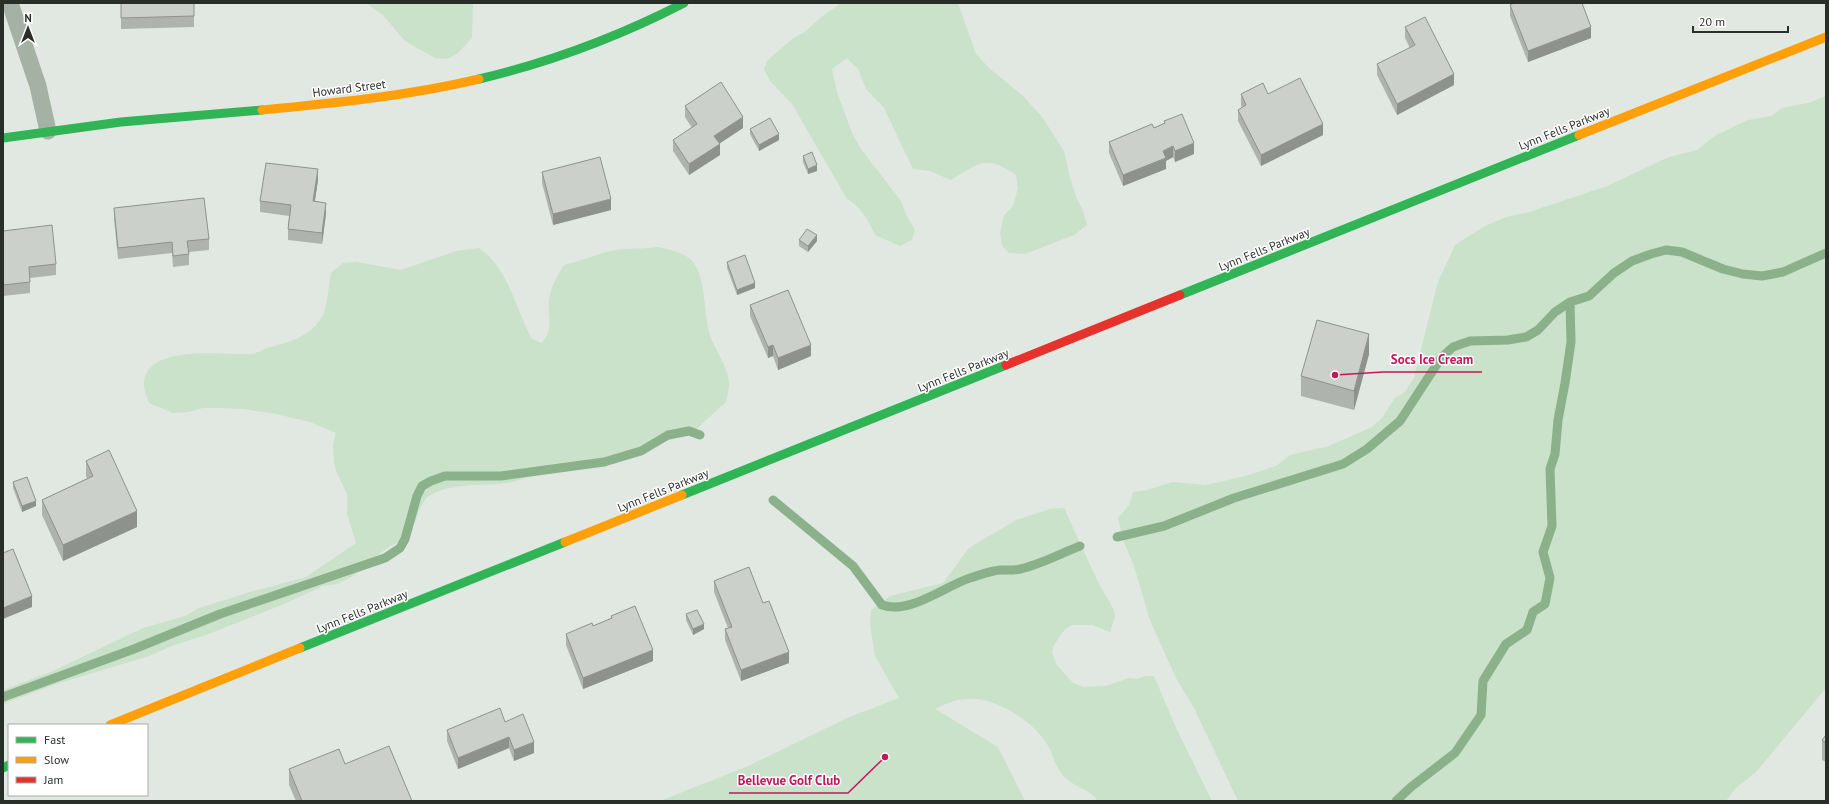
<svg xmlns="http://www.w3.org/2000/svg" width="1829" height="804" font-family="'PT Sans',sans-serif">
  <rect width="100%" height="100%" fill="#e1e8e1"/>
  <!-- green -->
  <path fill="#cae1ca" d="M366 3H473L472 38 457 54 447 59 435 58 405 41 383 15Z
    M841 3H958L976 54 989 68 1023 96 1042 117 1064 151 1070 178 1076 196 1083 211 1087 225 1074 235 1025 254 1009 253 1002 246 1000 233 1004 215 1013 206 1018 188 1016 175C986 154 979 163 951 180L930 171 913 169 884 108 866 89 858 69 847 58 832 69 837 92 852 133 861 149 901 201 907 217 915 230 912 240 900 246 875 235C869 221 861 207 847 199L792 104 770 81 764 69 768 60 792 39 805 32 820 18Z
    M1826 96V688L1756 772 1736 788 1726 801H1238L1194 708 1177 680 1156 634 1149 617 1134 566 1123 540 1118 518 1129 505 1133 492 1147 490 1173 482 1205 485 1242 477 1276 466 1290 455 1329 446 1372 427 1381 419 1395 398 1404 393 1414 378 1438 282 1455 245 1485 226 1506 217 1529 212 1607 186 1669 157 1697 150 1716 135 1748 120 1771 116 1782 108 1808 103Z
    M657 247C668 249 687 253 694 263 707 283 703 315 711 338 717 353 726 364 729 381 730 387 727 395 726 402L694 431 674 439 597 459 569 464 513 482 498 484 471 485 448 488 436 492 426 498 419 510 415 523 400 541 387 548 353 576 338 584 323 586 284 604 206 635 174 645 149 656 56 684 3 704V690L53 671 143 628 185 616 199 608 250 592 306 577 356 543 347 514V494L337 473 334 463 333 444 336 433 310 422 276 414 243 409 222 408H203L188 412 173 413 149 403C147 397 144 391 144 385 143 343 225 355 250 354 256 354 262 350 267 348 290 342 311 337 323 315 327 308 329 283 331 273L343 263 356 262 401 270 456 251 479 248C509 268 515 309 532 339L542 343C555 324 547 320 549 300 551 286 557 276 564 265 584 261 603 250 624 249 635 248 646 249 657 247Z
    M1064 508 1098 582 1114 610 1115 617 1110 632 1092 625H1072L1065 629 1054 645 1052 652 1056 664 1073 683 1083 687 1106 686 1129 678 1137 679 1145 676H1154L1177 730 1212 801H1098C1089 789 1079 789 1068 780 1056 771 1054 756 1047 744 1033 721 994 696 967 699 956 699 945 704 935 709L998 747 1025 801H660L748 766 847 718 899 698 875 656 870 625 871 610 890 596 943 583 969 548 1016 520 1050 509Z"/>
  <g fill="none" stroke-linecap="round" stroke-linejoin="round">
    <!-- stream -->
    <path stroke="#8ab18a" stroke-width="9" d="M773 500 853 566 882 605C909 615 945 586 970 578 980 575 990 571 1000 570 1007 570 1016 571 1024 568 1043 563 1062 553 1080 546
      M1117 537 1164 526 1234 498 1343 464 1367 449 1400 421 1441 358 1453 347 1470 341 1508 340 1526 337 1538 330 1555 312 1570 302 1589 296 1614 273 1632 261 1651 254 1666 250 1682 252 1723 269 1743 274 1762 276 1783 272 1826 253
      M3 697 134 649 220 614 385 558 400 548 405 539 417 496 422 486 431 481 445 476H501L604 462 641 451 668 435 689 431 700 435
      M1396 801 1411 787 1455 753 1481 715 1483 681 1506 644 1527 630 1533 612 1545 604 1550 578 1543 552 1552 526 1550 469 1555 454 1558 420 1565 383 1571 342 1570 302"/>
    <!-- lane -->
    <path stroke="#a6b1a6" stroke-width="17" d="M10 3 38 86 48 131"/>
    <!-- fast -->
    <path stroke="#30b455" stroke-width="9" d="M479 79C551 62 618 37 684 3
      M3 138 121 122 262 110
      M1180 295 1579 135
      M682 495 1006 365
      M300 648 565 542
      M3 768 9 765"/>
    <!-- slow -->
    <path stroke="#ff9f0a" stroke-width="9" d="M262 110C335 103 408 96 479 79
      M1579 135 1826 37
      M565 542 682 495
      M110 725 300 648"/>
    <!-- jam -->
    <path stroke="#e5322d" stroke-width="9" d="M1006 365 1180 295"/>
  </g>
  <!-- wall -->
  <path fill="#afb3ae" d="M121 3H194V27L121 29Z
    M1510 5 1591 38 1528 62 1510 16Z
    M1405 27 1454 85 1397 115 1377 75V64L1410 48 1405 38Z
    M1241 94H1268L1323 135 1261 166 1238 121V110L1242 108 1241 105Z
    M685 106 743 128 719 144 720 155 689 175 673 151V140L692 128 685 117Z
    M1164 121 1194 154 1175 162 1173 157 1166 161V169L1123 186 1109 153V142L1154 128 1164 124Z
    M750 129 779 140 759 151 750 134Z
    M803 156 817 171 808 174 803 162Z
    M542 172 611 210 553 225 542 183Z
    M318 180 315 201 326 214 322 244 288 240V229L289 216 260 212V201Z
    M114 208 209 239V250L189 252V265L173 267 172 253 118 259 114 219Z
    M3 231 56 264V275L30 278V293L3 296Z
    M799 240 817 241 808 252 799 246Z
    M727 262 755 288 737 295 727 268Z
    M750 305 811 356 778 370 773 356 768 358 750 316Z
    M1369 354 1354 410 1301 396V376Z
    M86 461 137 527 63 561 42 515V500L87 479 86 476Z
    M13 482 36 506 22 512 13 488Z
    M714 581 763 603 789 663 741 681 725 640V629L728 628 714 592Z
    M686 614 704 629 693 635 686 620Z
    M611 616 653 661 583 689 566 645V634L593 626 611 619Z
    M505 722 534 753 514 761 509 748 458 769 447 741V730Z
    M1826 735V762L1822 760V740Z
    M345 764 412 801H296L289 785V769Z"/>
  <!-- shaded-wall -->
  <path fill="#8e928d" d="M1591 27V38L1528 62V51Z
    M1454 74V85L1397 115V104Z
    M743 117V128L714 147V136Z
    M1323 124V135L1261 166V155Z
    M779 134V140L759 151V145Z
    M1194 143V154L1175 162V151Z
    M720 144V155L689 175V164Z
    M1173 146V157L1166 161V169L1123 186V175L1163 151Z
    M817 165V171L808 174V169Z
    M318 169V180L313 212V201Z
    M611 199V210L553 225V214Z
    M326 203V214L322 244V233Z
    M817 235V241L808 252V246Z
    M755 283V288L737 295V290Z
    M1369 334V354L1354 410V391Z
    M773 345V356L768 358V347Z
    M811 345V356L778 370V358Z
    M36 501V506L22 512V506Z
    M137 511V527L63 561V545Z
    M32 596V607L3 619V608Z
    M704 624V629L693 635V629Z
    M653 650V661L583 689V678Z
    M789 652V663L741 681V670Z
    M509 737V748L458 769V758Z
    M534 742V753L514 761V750Z"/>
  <!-- building -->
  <path fill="#cbd0ca" stroke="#8e928d" d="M121 3H194V16L121 18Z
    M1514 3H1582L1591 27 1528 51 1510 5Z
    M1425 17 1454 74 1397 104 1377 64 1415 45 1405 27Z
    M1300 78 1323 124 1261 155 1238 110 1246 105 1241 94 1263 83 1268 94Z
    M721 82 743 117 714 136 720 144 689 164 673 140 697 124 685 106Z
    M1182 114 1194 143 1175 151 1173 146 1163 151 1166 158 1123 175 1109 142 1152 124 1154 128 1165 123 1164 121Z
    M770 118 779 134 759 145 750 129Z
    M812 152 817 165 808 169 803 156Z
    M600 157 611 199 553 214 542 172Z
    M266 163 318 169 313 201 326 203 322 233 288 229 291 205 260 201Z
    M204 198 209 239 187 241 189 254 173 256 172 242 118 248 114 208Z
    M52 225 56 264 29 267 30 282 3 285V231Z
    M807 229 817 235 808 246 799 240Z
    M745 255 755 283 737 290 727 262Z
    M788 290 811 345 778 358 773 345 768 347 750 305Z
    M1317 320 1369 334 1354 391 1301 376Z
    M109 450 137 511 63 545 42 500 93 476 86 461Z
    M27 477 36 501 22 506 13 482Z
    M13 549 32 596 3 608V553Z
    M749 567 763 603 769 601 789 652 741 670 725 629 732 627 714 581Z
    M635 606 653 650 583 678 566 634 592 623 593 626 612 618 611 616Z
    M697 610 704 624 693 629 686 614Z
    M500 708 505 722 523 714 534 742 514 750 509 737 458 758 447 730Z
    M1826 735V743L1822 740Z
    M389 746 412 801H302L289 769 339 749 345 764Z"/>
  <g text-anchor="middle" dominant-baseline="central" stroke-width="3" stroke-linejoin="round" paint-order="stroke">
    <!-- street labels -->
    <g font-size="12" fill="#292e29" stroke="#fff">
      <text transform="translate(349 88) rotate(-7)">Howard Street</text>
      <text transform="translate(1564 128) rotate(-22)">Lynn Fells Parkway</text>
      <text transform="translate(1264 249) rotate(-22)">Lynn Fells Parkway</text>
      <text transform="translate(963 370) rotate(-22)">Lynn Fells Parkway</text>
      <text transform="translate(663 490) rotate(-22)">Lynn Fells Parkway</text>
      <text transform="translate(362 611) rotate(-22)">Lynn Fells Parkway</text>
    </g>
  </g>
  <!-- callouts -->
  <path fill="none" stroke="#c2185b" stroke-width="1.5" d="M1335 375L1383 372H1482M885 757L848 793H729"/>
  <g fill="#c2185b" stroke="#fff" stroke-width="1.5">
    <circle cx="1335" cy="375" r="4"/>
    <circle cx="885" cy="757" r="4"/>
  </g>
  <g font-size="13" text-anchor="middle" font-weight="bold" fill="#c2185b" stroke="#fff" stroke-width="3" stroke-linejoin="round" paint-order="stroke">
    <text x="1432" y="364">Socs Ice Cream</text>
    <text x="789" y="785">Bellevue Golf Club</text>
  </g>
  <!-- border -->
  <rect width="1829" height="804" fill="none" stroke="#292e29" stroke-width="8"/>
  <!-- legend -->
  <rect x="8" y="724" width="140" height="72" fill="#ffffff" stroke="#a9aba9"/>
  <rect x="16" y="737" width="20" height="6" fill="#30b455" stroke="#a9aba9"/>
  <text x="44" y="744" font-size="12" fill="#292e29">Fast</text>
  <rect x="16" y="757" width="20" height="6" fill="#ff9f0a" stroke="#a9aba9"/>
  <text x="44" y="764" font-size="12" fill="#292e29">Slow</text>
  <rect x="16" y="777" width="20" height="6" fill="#e5322d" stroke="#a9aba9"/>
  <text x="44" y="784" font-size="12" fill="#292e29">Jam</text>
  <!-- north arrow -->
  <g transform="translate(28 28)" stroke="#ffffff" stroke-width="3" paint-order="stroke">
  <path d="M0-3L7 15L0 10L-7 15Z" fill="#292e29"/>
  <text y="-6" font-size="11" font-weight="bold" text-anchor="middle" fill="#292e29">N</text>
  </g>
  <!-- scale -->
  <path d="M1693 26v6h95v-6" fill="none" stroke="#292e29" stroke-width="2"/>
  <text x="1699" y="26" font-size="12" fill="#292e29" stroke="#ffffff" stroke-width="3" paint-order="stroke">20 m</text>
</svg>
